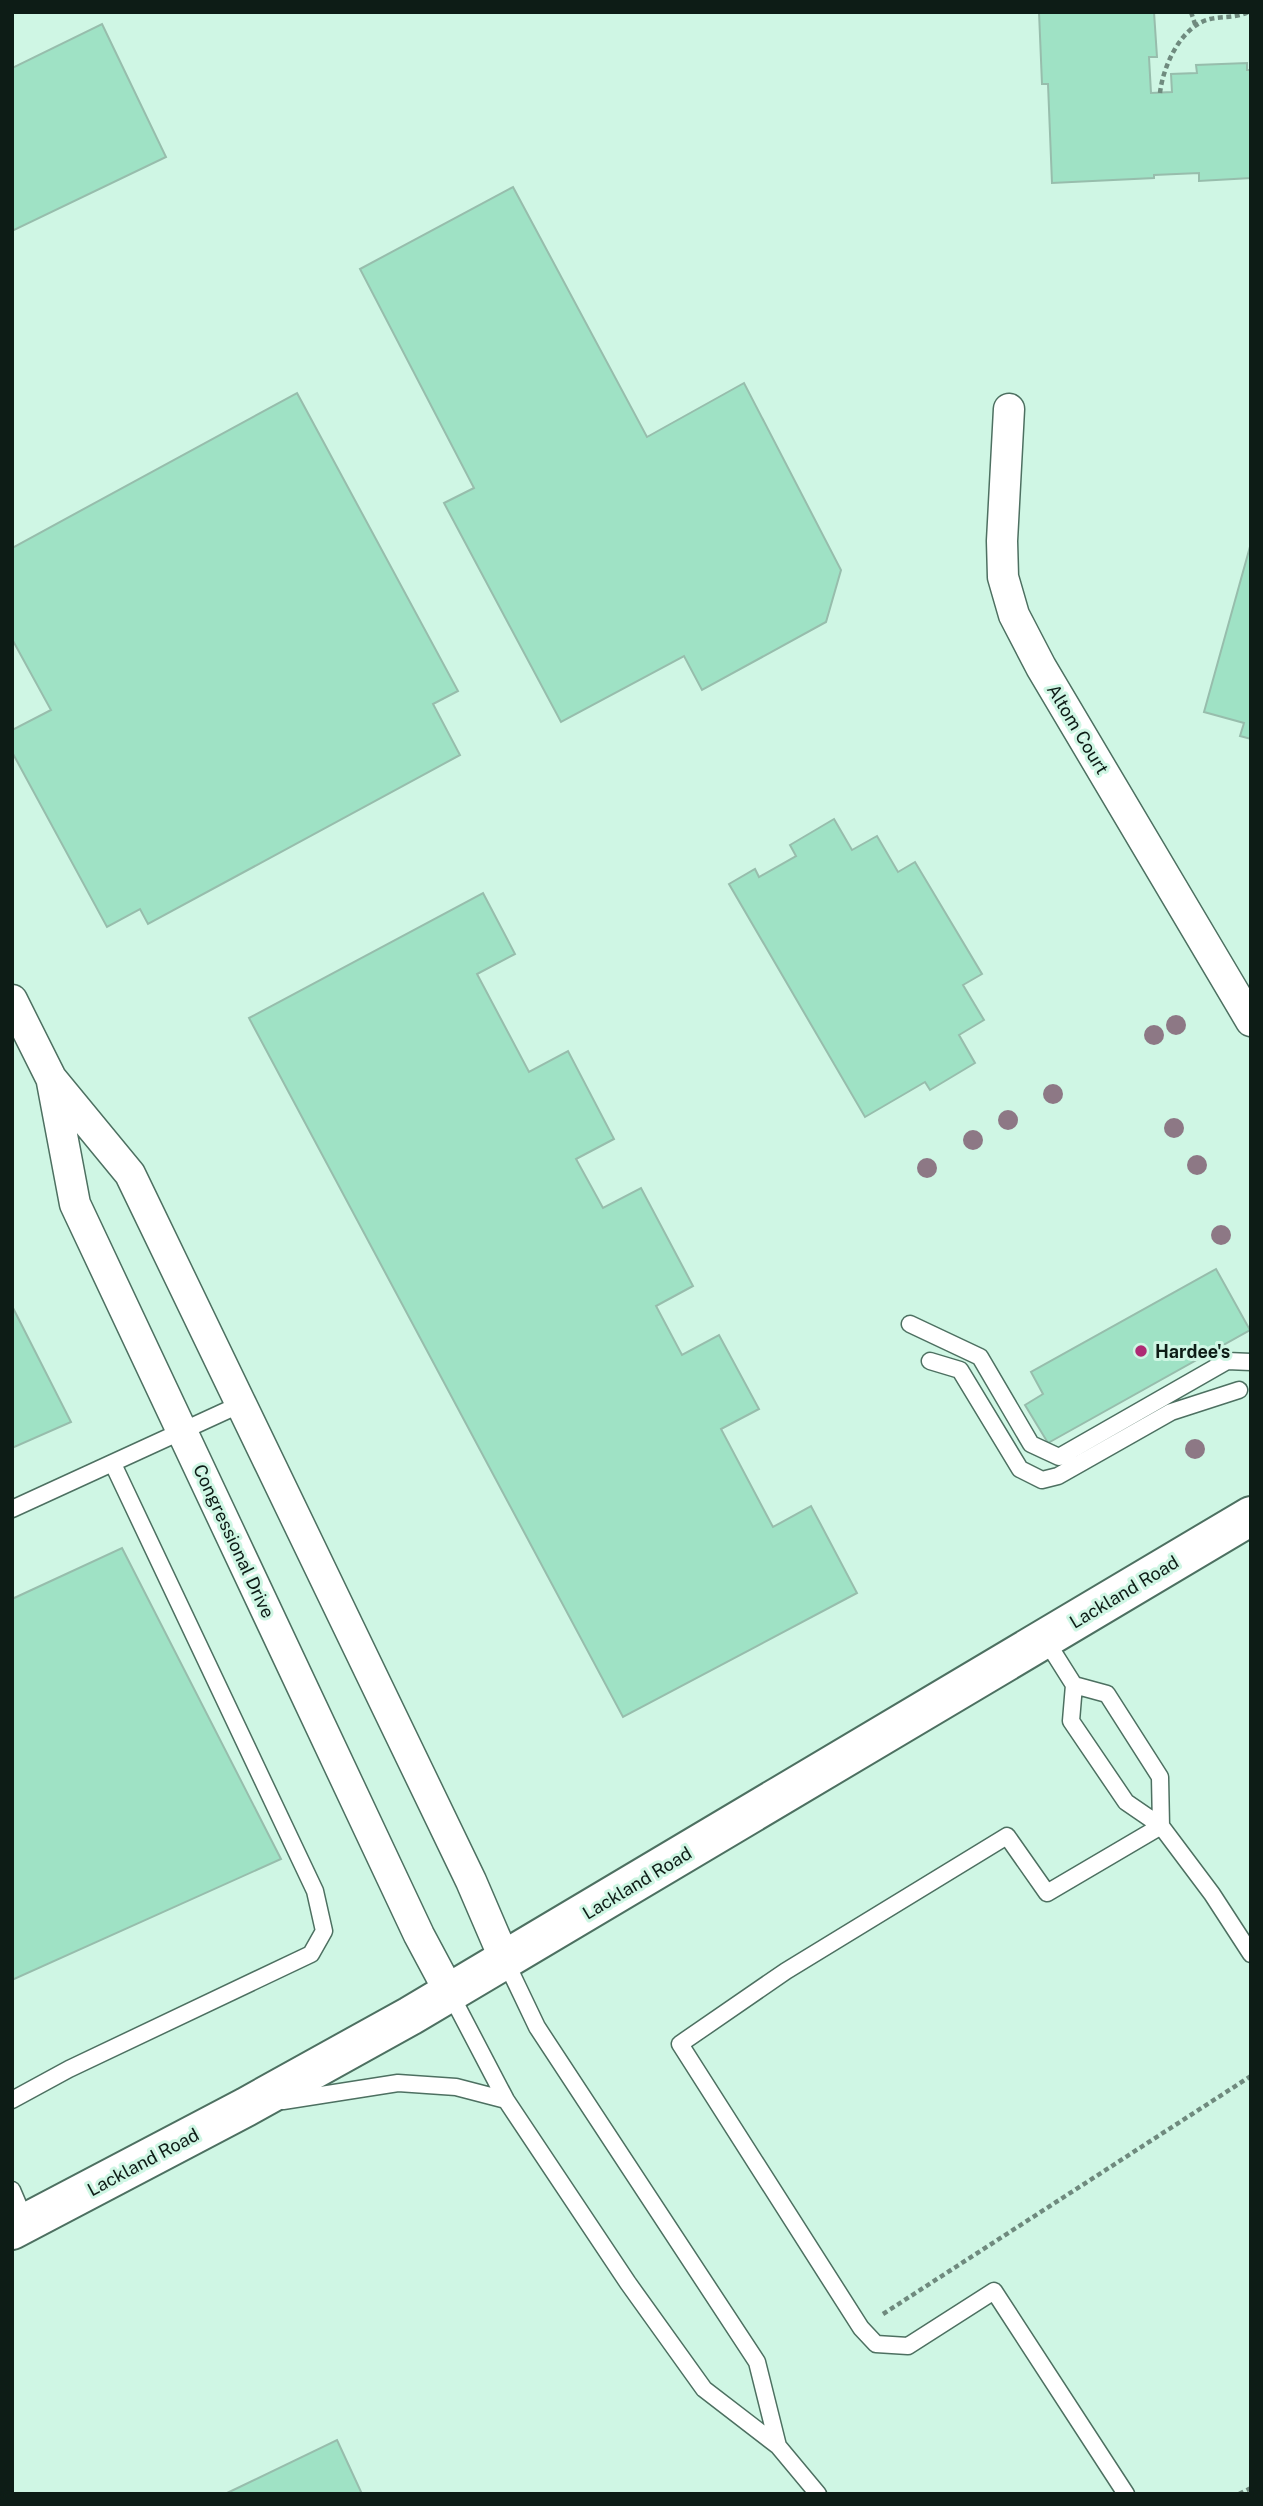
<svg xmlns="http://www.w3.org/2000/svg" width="1263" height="2506" font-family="'Public Sans',sans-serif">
  <rect width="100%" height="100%" fill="#cff6e4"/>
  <!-- building -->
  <path fill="#9fe2c5" stroke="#97bdac" stroke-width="2" d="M1039 12H1154L1157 57H1149L1151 93 1172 92 1171 74 1197 73 1196 65 1247 63V70H1251V178L1199 181V173L1154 175V178L1052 183 1048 84H1042Z
    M102 24 166 157 12 231V68Z
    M513 187 647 437 744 383 841 570 826 622 702 690 684 656 561 722 444 503 474 488 360 269Z
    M297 393 458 691 433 704 460 755 148 924 140 909 107 927 12 752V730L51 710 12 639V548Z
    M1251 543V739L1240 736 1244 723 1204 712Z
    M834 819 852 850 877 836 898 872 915 862 982 974 963 985 984 1020 959 1035 975 1063 930 1090 925 1082 865 1117 729 884 755 869 759 877 796 856 790 845Z
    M483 893 515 954 477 974 529 1072 568 1051 614 1139 576 1159 603 1208 641 1188 693 1286 656 1306 682 1355 719 1335 759 1409 721 1429 773 1527 811 1506 857 1593 623 1717 249 1018Z
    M1216 1269 1250 1330 1048 1443 1025 1405 1043 1394 1031 1372Z
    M12 1306 71 1422 12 1448Z
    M122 1548 281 1859 12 1980V1599Z
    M337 2440 362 2494H225Z"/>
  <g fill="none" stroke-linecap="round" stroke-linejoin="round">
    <!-- service casing -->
    <g stroke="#4d7061" stroke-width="19">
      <path id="service" d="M910 1324 980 1357 1031 1444 1059 1457 1227 1361 1251 1362
        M930 1361 960 1370 1020 1469 1042 1480 1058 1476 1171 1412 1239 1390
        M12 1509 241 1404
        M1045 1639 1074 1685 1071 1721 1126 1802 1161 1826 1212 1894 1251 1954
        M1074 1685 1107 1694 1160 1777 1161 1826
        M505 1960 537 2027 757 2362 778 2446
        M450 1993 506 2100 628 2283 704 2389 778 2446 818 2494
        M12 2100 69 2069 311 1954 324 1931 315 1891 113 1464
        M283 2101 398 2083 456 2087 506 2100
        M12 2190 26 2223
        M1126 2494 994 2291 908 2346 876 2344 861 2328 680 2044 786 1971 1007 1836 1047 1893 1161 1826"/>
    </g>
    <!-- minor casing -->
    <g stroke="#4d7061" stroke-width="33">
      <path id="minor" d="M1009 409 1002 541 1003 577 1014 615 1041 667 1251 1021
        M12 1000 51 1078 130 1174 471 1881 505 1960
        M52 1082 75 1204 419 1935 450 1993"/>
    </g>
    <!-- tertiary casing -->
    <g stroke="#4d7061" stroke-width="42">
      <path id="tertiary" d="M12 2230 246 2107 410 2016 1251 1516"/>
    </g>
    <!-- path -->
    <path stroke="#6f8a7e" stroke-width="4.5" stroke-dasharray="5 3.5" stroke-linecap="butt" d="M1191 12 1195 24
      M1160 93C1163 66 1181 26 1210 19 1223 16 1237 18 1248 12
      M883 2314 1251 2076
      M1239 2494 1251 2488"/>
    <!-- service -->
    <use href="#service" stroke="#fff" stroke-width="16"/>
    <!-- minor -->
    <use href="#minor" stroke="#fff" stroke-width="30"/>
    <!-- tertiary -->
    <use href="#tertiary" stroke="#fff" stroke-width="38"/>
  </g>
  <!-- trees -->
  <g fill="#8d7885">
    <circle cx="1176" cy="1025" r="10"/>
    <circle cx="1154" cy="1035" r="10"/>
    <circle cx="1053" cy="1094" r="10"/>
    <circle cx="1008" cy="1120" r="10"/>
    <circle cx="1174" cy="1128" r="10"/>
    <circle cx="973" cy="1140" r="10"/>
    <circle cx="1197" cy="1165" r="10"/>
    <circle cx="927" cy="1168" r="10"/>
    <circle cx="1221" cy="1235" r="10"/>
    <circle cx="1195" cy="1449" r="10"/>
  </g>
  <!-- markers -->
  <circle fill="#ae2a74" stroke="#cff6e4" stroke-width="2.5" cx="1141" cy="1351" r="7"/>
  <g text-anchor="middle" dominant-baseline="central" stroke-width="6" stroke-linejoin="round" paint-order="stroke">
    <!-- street labels -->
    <g font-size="18" fill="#0d1c16" stroke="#cff6e4">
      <text transform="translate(1078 729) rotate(59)">Altom Court</text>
      <text transform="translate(234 1541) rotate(65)">Congressional Drive</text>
      <text transform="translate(1124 1592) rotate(-31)">Lackland Road</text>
      <text transform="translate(637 1883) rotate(-31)">Lackland Road</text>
      <text transform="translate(143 2162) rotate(-28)">Lackland Road</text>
    </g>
    <!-- poi labels -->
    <g font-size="18" font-weight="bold" fill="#0d1c16" stroke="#cff6e4" text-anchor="start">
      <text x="1155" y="1351">Hardee's</text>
    </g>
  </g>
  <!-- border -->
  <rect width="1263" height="2506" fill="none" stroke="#0d1c16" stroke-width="28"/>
</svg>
